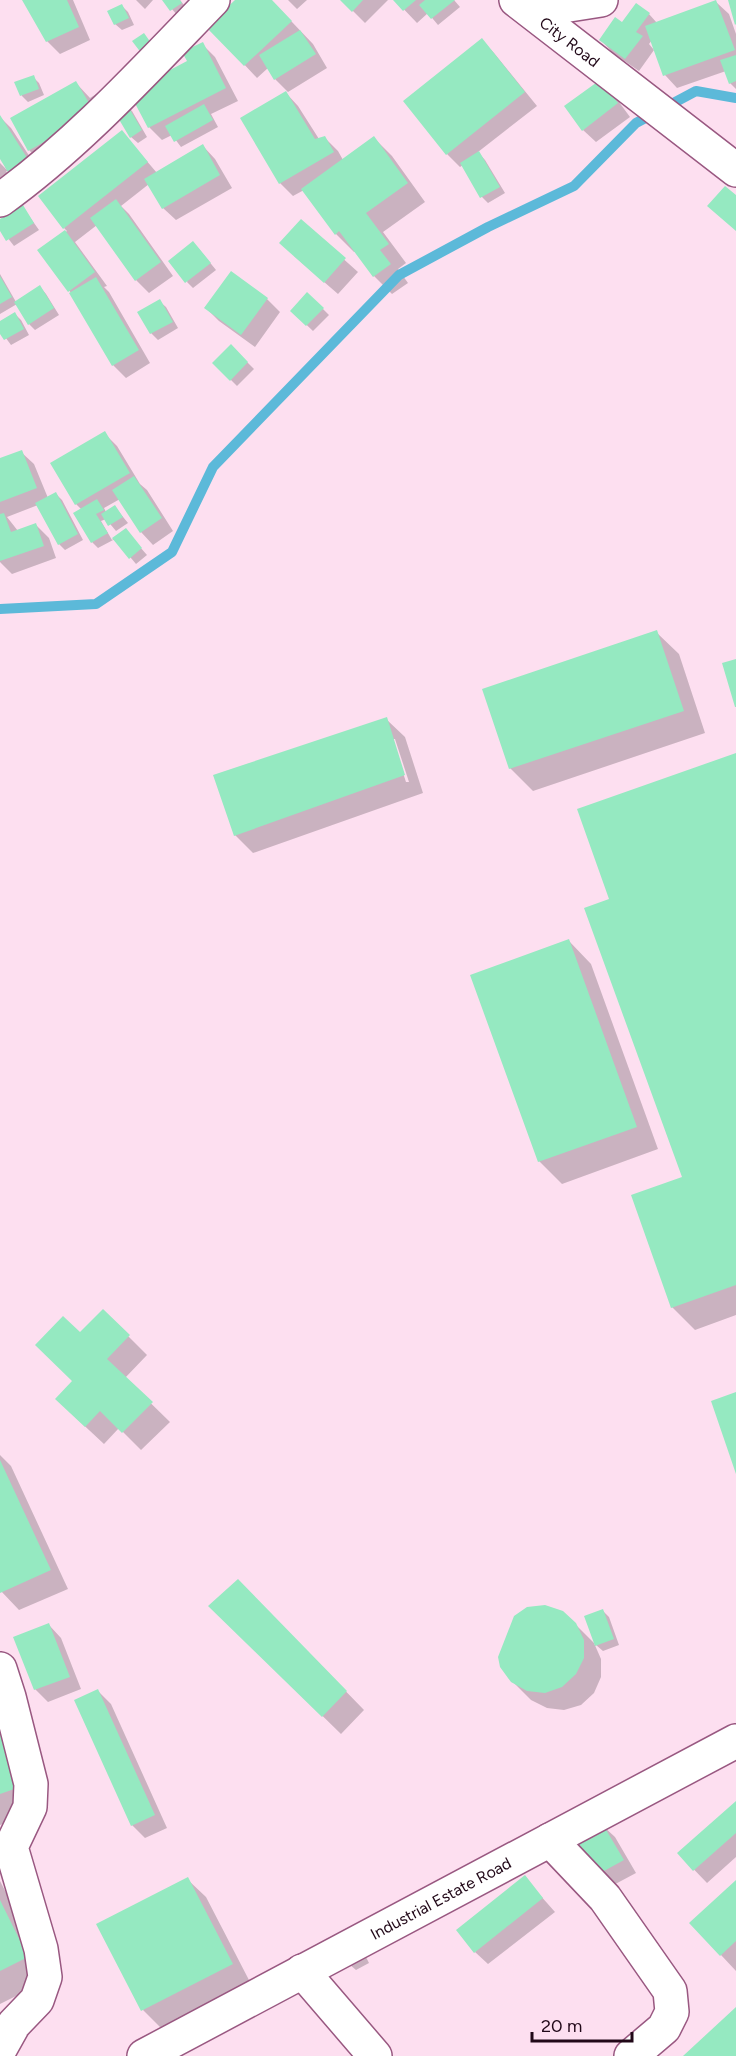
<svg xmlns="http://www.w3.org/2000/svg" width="736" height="2056" font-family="Figtree,sans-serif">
  <rect width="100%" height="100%" fill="#fddff0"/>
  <!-- shadow -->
  <path fill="#0003" fill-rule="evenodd" d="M24 0H73L90 40 60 54 47 41Z
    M136 0H153L145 9Z
    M164 0H180L187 9 178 16Z
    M237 0H271L313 44 327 68 288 92 275 79 268 68 257 78 209 27Z
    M288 0H307L297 9Z
    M342 0H388L365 23Z
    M395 0H454L460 7 438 25 428 13 417 23Z
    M716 2 729 14 736 34V89L730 83 726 71 677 88 665 75 652 40 649 44 654 50 639 71 613 53 601 40 622 24 649 14 657 23Z
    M122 6 128 12 134 25 122 30 115 24Z
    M482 40 494 53 537 106 478 152 485 160 505 193 488 203 482 197 463 165 460 167 447 154 405 102Z
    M202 44 215 57 238 101 211 114 218 127 181 147 172 135 162 140 149 127 189 62Z
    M33 77 39 83 44 95 28 102 22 96 16 83Z
    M600 81 613 94 630 117 596 142 583 130Z
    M76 83 90 98 104 89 42 163 29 150Z
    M286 93 298 106 319 139 325 138 338 151 343 160 374 138 392 156 425 202 383 232 406 263 398 269 408 283 392 294 374 276 356 251 354 252 336 234 304 190 293 196 280 183Z
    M125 105 132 111 147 137 138 143 131 137Z
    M0 117 11 128 43 177 6 171 23 199 0 213V163L7 170 0 157Z
    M122 132 157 173 203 146 215 159 232 188 176 220 163 208 149 184 121 206 129 214 173 276 149 293 136 280 97 225 75 242 107 286 104 287 109 292 150 363 126 378 113 365 71 293 39 250 67 231 64 228Z
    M22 206 39 230 14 246 0 228V220Z
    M301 221 358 272 338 294 294 256Z
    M199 249 216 270 193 288 187 282Z
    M231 273 267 299 280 312 255 347 219 321 206 308Z
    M0 274 16 302 40 287 46 294 59 315 35 330 29 324 17 304 0 314Z
    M159 301 166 307 178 328 158 340 151 333 139 313Z
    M323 309 329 315 313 331 292 311Z
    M15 314 21 320 29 335 11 345 0 330V322Z
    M231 346 254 369 237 386 214 363Z
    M104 433 117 446 140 484 147 490 173 531 153 545 141 532 120 499 104 508 106 512 115 507 128 523 116 531 106 519 101 521 112 540 125 530 147 555 136 564 115 539 98 548 92 542 82 510 76 504Z
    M21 452 34 464 48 498 56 494 62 500 83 540 65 550 59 544 38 505 7 517 18 531 36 525 49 538 56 558 12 574 0 562V460Z
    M656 632 679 654 705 733 533 791 510 768Z
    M386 719 405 737 423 793 253 853 235 835ZM392 739H395L409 782H406Z
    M736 754V1315L695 1330 672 1307 684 1178 611 900Z
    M569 941 591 964 658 1149 562 1184 539 1161Z
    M103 1311 147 1355 125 1378 170 1422 141 1450 119 1428 104 1444 75 1417 74 1382 80 1334Z
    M0 1455 11 1466 68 1589 19 1610 0 1590Z
    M256 1599 364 1710 341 1734 210 1606Z
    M603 1611 609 1617 619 1645 603 1651 596 1645Z
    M575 1624 594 1643 601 1659V1677L594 1693 581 1705 564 1710 547 1708 531 1700 512 1681Z
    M49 1625 61 1638 81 1689 48 1702 35 1689Z
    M98 1691 111 1704 167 1828 145 1838 132 1825Z
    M0 1696 42 1810 0 1825Z
    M736 1803V1857L707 1883 679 1854Z
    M602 1825 615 1837 636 1873 606 1889 594 1877Z
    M524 1877 555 1912 488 1964 475 1952Z
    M187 1879 206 1897 250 1982 161 2028 143 2010Z
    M0 1881 50 1979 0 2004Z
    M736 1883V1971L721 1955Z
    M364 1953 369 1963 356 1970 349 1964Z"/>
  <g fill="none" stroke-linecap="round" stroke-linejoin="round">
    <!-- stream -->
    <path stroke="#5cb9d9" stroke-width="10" d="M0 609 96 604 172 552 213 467 399 275 488 227 574 186 636 123 696 91 736 98"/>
  </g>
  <!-- building -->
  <path fill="#95e9c1" d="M22 0H67L79 27 46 42Z
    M162 0H180L182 3 170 11Z
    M235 0H272L292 21 244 66 206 27Z
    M340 0H363L352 12Z
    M393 0H416L403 11Z
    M425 0H455L431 19 419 5Z
    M716 0 735 50 663 76 645 26Z
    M728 0H736V24L735 25Z
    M636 3 650 13 636 32 643 36 625 59 599 40 615 17 622 22Z
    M122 4 129 18 114 25 107 11Z
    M300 30 316 54 274 80 259 55Z
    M144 33 156 50 145 58 132 41Z
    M482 38 525 92 446 155 403 101Z
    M203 42 226 88 148 128 129 92 187 61 182 52Z
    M736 55V81L729 84 720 60Z
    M34 75 39 89 20 96 14 82Z
    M600 80 618 103 582 131 564 106Z
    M76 81 95 113 28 151 10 118Z
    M286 91 315 139 325 136 334 152 279 184 240 118Z
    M126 103 142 130 130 138 114 111Z
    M204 104 213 120 174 142 165 126Z
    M0 115 31 164 11 177 0 159Z
    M122 130 148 162 63 229 38 196Z
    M374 136 408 183 366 213 389 244 380 250 391 264 373 277 339 231 335 235 301 189Z
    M203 144 220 175 162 209 144 179Z
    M479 151 500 187 480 198 460 163Z
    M725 186 736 195V231L707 206Z
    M116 199 161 262 135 281 90 218Z
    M23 205 34 223 6 241 0 231V219Z
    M301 219 346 258 324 283 279 243Z
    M65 230 95 272 68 292 37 250Z
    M193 241 211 263 185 283 168 261Z
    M231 271 268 298 241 335 204 308Z
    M0 276 12 297 0 304Z
    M96 277 139 350 112 366 69 293Z
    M40 285 54 308 28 325 14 302Z
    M307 292 324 308 306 326 290 311Z
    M160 299 173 322 150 334 137 312Z
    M15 312 24 329 4 340 0 334V321Z
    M231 344 248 362 230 381 212 363Z
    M105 431 130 473 75 505 50 463Z
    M22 450 37 488 0 502V458Z
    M134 476 162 518 140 533 112 490Z
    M56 492 78 534 58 545 35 503Z
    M97 499 104 510 96 514 108 533 91 543 73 513Z
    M115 505 123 517 108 526 101 514Z
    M4 513 11 532 36 523 44 546 0 561V514Z
    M126 528 142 548 129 559 112 538Z
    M657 630 684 711 509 769 482 689Z
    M736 659V707H735L722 663Z
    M387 717 405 775 234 836 213 775Z
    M736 753V1285L671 1308 631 1195 682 1177 584 908 609 899 577 809Z
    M569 939 637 1127 538 1162 470 975Z
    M103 1309 130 1335 107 1359 153 1402 122 1433 100 1411 85 1427 55 1399 72 1381 35 1345 63 1316 80 1332Z
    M736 1392V1474L711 1401Z
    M0 1460 51 1570 0 1593Z
    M238 1579 347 1691 322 1717 208 1606Z
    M545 1605 563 1611 576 1623 584 1640V1658L576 1674 562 1687 545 1693 527 1691 511 1682 500 1667 498 1657 514 1616 527 1607Z
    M603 1609 614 1639 595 1646 584 1616Z
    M49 1623 70 1677 34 1690 13 1637Z
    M98 1689 155 1815 131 1826 74 1700Z
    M0 1732 20 1787 0 1794Z
    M736 1801V1833L693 1871 677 1853Z
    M602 1823 624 1860 593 1877 571 1840Z
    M525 1875 543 1898 474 1953 456 1930Z
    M188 1877 233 1964 141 2011 96 1924Z
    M736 1880V1941L720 1956 689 1923Z
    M0 1900 28 1957 0 1971Z
    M736 2007V2056H683Z"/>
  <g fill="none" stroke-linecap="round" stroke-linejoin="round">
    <!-- minor casing -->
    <g stroke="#995881" stroke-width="36">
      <g id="minor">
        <path d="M531 11 601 0"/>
        <path d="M0 200C78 144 146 69 213 0"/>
        <path d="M0 1669 9 1697 31 1784 30 1807 11 1847 41 1949 45 1977 37 2000 14 2024 0 2049"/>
        <path d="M550 1840 605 1898 670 1991 672 2012 664 2028 631 2056"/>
        <path d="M302 1971 375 2056"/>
        <path id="s1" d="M144 2056 736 1741"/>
      </g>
    </g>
    <!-- major casing -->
    <g stroke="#995881" stroke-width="36">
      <g id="major">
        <path id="s2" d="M516 0 736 170"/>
      </g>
    </g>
    <!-- minor -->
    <use href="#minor" stroke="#fff" stroke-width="33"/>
    <!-- major -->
    <use href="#major" stroke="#fff" stroke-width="33"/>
  </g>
  <g text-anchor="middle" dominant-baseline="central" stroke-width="6" stroke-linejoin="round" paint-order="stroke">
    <!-- street labels -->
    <g font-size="16" fill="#210818" stroke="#fddff0">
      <text stroke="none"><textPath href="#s2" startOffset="68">City Road</textPath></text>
      <text stroke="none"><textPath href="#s1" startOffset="336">Industrial Estate Road</textPath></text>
    </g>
  </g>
  <!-- scale -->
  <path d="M532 2032v9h100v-9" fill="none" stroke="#210818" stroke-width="3"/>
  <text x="541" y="2032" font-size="18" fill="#210818" stroke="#fddff0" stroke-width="4.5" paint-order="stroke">20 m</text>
</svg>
